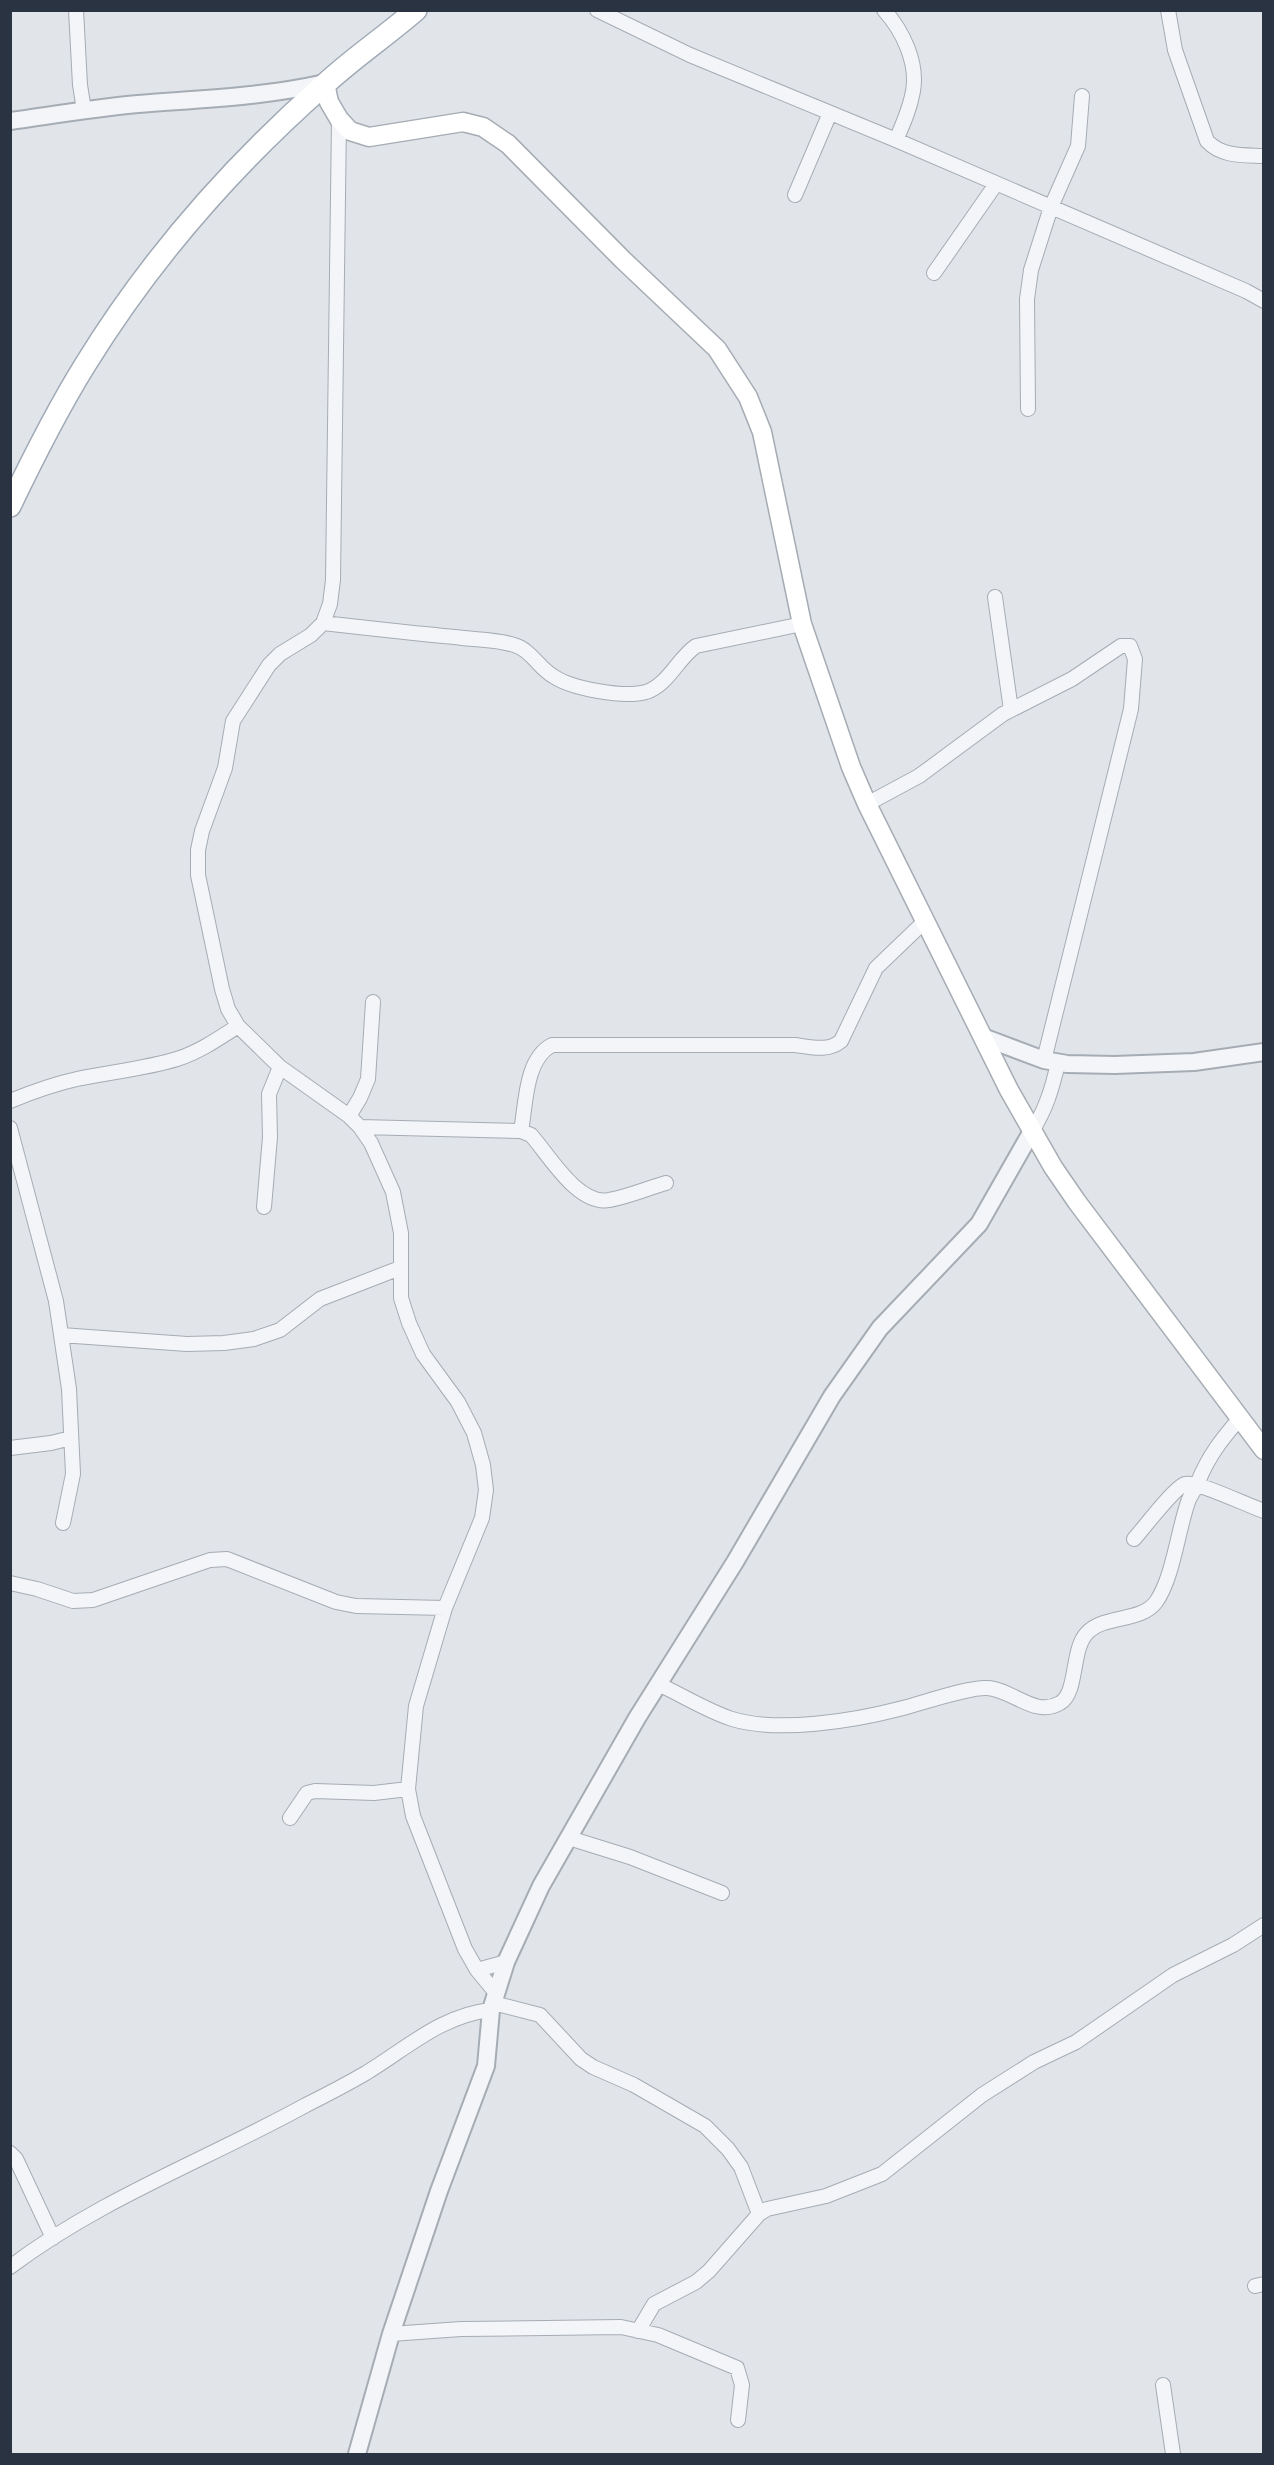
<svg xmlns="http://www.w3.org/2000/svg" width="1274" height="2465" font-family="'Fira Sans Condensed',sans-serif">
  <rect width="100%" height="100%" fill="#e1e5ea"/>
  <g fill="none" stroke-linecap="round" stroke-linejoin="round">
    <!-- minor casing -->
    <g stroke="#a6acb4" stroke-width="16">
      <path id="minor" d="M76 10 80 85 84 110
        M597 10 690 55 896 140 1246 291 1264 301
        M884 10C903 31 918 63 913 91 910 109 903 124 896 140
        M1168 10 1175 50 1207 141C1222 157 1243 155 1264 156
        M339 119 333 580 330 604 323 623 311 635 280 654 269 665 233 721 225 768 202 831 198 850V875L222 989 228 1009 238 1026 280 1067 349 1116 360 1127 371 1143 393 1192 401 1233V1298L409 1323 423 1354 458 1402 474 1433 483 1465 486 1490 482 1518 445 1608 416 1706 408 1789 413 1816 465 1949 477 1970 496 1993
        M795 195 830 113
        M934 273 996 184
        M1028 409 1027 299 1031 270 1051 207 1078 146 1082 96
        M995 597 1011 710
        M323 623C367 628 411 633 455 637 474 640 496 639 514 645 530 649 539 668 553 676 572 689 624 698 646 692 668 685 678 658 696 646L802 624
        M867 804 919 776 1003 714 1072 679 1121 646H1130L1135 659 1131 709 1044 1060
        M10 1101C32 1092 54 1084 77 1079 110 1072 144 1069 177 1059 199 1052 218 1039 238 1026
        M349 1116 360 1098 368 1079 373 1002
        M360 1127 521 1131 531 1135C549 1155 578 1206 609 1200 628 1197 648 1188 666 1183
        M10 1128 56 1301 69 1389 73 1474 63 1523
        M521 1131C526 1104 525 1059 552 1045H795C811 1047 828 1052 841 1041L876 968 925 921
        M1032 1131C1046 1109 1052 1089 1058 1063
        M264 1207 270 1137 269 1094 280 1067
        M61 1335 187 1344 224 1343 254 1339 280 1330 320 1299 400 1268
        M10 1448 51 1443 71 1438
        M1134 1539C1144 1528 1173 1489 1185 1484 1196 1480 1248 1506 1264 1511
        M10 1583 37 1589 73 1601 93 1600 210 1560 227 1559 336 1602 356 1606 445 1608
        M658 1684C682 1695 707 1711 732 1719 778 1733 853 1721 899 1709 920 1704 967 1687 987 1688 1012 1689 1035 1718 1060 1703 1078 1693 1071 1649 1087 1633 1105 1614 1140 1623 1156 1602 1173 1578 1178 1530 1188 1502 1190 1495 1196 1489 1198 1482 1209 1455 1222 1439 1240 1418
        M290 1818 307 1793 315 1791 374 1793 408 1789
        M569 1838 630 1857 722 1893
        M477 1970 506 1962
        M493 2003 540 2015 581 2059 593 2067 634 2085 705 2126 728 2149 741 2167 759 2214
        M10 2153 16 2159 53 2238
        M10 2267C100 2199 208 2159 306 2105 326 2095 347 2084 366 2073 407 2048 442 2015 491 2010
        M1255 2286 1264 2284
        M638 2331 654 2304 696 2282 709 2271 759 2214 767 2209 826 2196 882 2174 982 2095 1034 2062 1076 2042 1173 1975 1233 1945 1264 1925
        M391 2334 461 2329 621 2327 658 2335 737 2368 742 2385 738 2420
        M1163 2385 1173 2454"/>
    </g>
    <!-- tertiary casing -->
    <g stroke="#a6acb4" stroke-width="20">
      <path id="tertiary" d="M10 121C53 115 95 108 138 104 201 99 263 97 325 83
        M983 1037 1044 1060 1067 1064 1115 1065 1194 1062 1264 1052
        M357 2454 391 2334 439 2191 486 2066 491 2010 506 1962 541 1886 637 1718 735 1562 832 1396 880 1328 979 1224 1032 1131"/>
    </g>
    <!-- secondary casing -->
    <g stroke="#a6acb4" stroke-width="21">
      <path id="secondary" d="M325 83 329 102 339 119 350 131 369 137 463 122 483 127 508 144 623 260 717 349 748 397 762 432 802 624 851 767 867 804 1009 1090 1053 1167 1077 1202 1264 1450"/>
    </g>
    <!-- primary casing -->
    <g stroke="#a0a9b6" stroke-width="24">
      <path id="primary" d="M10 506C33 458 57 410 85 365 149 261 232 166 324 85 353 58 386 36 416 10"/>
    </g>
    <!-- minor -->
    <use href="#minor" stroke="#f4f5f8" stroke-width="14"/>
    <!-- tertiary -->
    <use href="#tertiary" stroke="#f4f5f8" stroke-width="16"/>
    <!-- secondary -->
    <use href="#secondary" stroke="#fff" stroke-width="18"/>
    <!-- primary -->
    <use href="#primary" stroke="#fff" stroke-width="21"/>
  </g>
  <!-- border -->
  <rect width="1274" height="2465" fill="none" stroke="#293342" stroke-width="24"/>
</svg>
